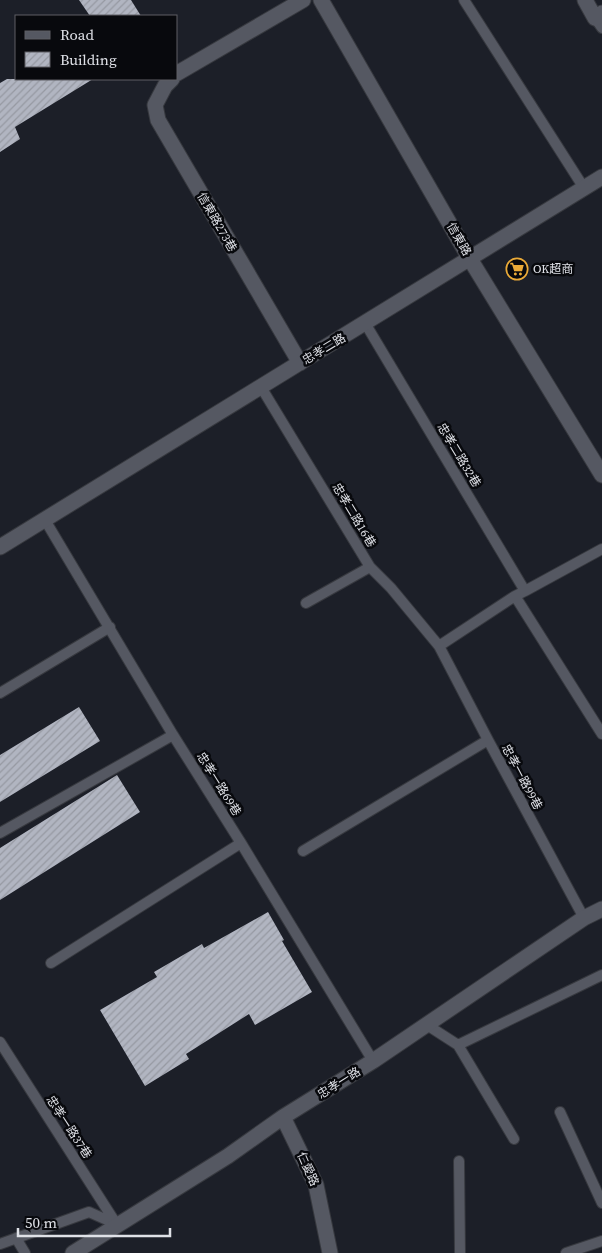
<svg xmlns="http://www.w3.org/2000/svg" width="602" height="1253" font-family="'Source Serif 4','Noto Sans TC',serif">
  <defs>
    <pattern id="building-hatch" width="6" height="6" patternUnits="userSpaceOnUse" patternTransform="scale(1.25)"><rect width="6" height="6" fill="#b1b5c1"/><path d="M-1 1l2-2M0 6l6-6M5 7l2-2" fill="none" stroke="#9699a2"/></pattern>
  </defs>
  <rect width="100%" height="100%" fill="#1c1f28"/>
  <!-- building -->
  <path fill="url(#building-hatch)" d="M79 0H131L141 16H90Z
    M7 79H93L15 127 20 139 0 152V83Z
    M79 707 100 741 0 802V755Z
    M117 775 140 812 0 900V848Z
    M268 912 284 940 282 941 312 992 255 1025 249 1014 186 1054 189 1059 145 1086 100 1010 157 977 154 972 202 944 204 948Z"/>
  <g fill="none" stroke-linecap="round" stroke-linejoin="round">
    <!-- lane casing -->
    <g stroke="#37393f" stroke-width="12">
      <path id="lane" d="M464 0 584 188
        M595 18 602 28
        M365 323 525 591 515 596 439 646
        M261 387 370 567 391 588 439 646 488 740 584 918
        M45 520 173 735 241 843 373 1061
        M525 591 602 549
        M515 596 602 734
        M306 603 370 567
        M0 693 110 627
        M0 833 173 735
        M303 851 488 740
        M51 963 241 843
        M427 1025 458 1045 602 975
        M0 1042 117 1225
        M458 1045 514 1139
        M560 1112 602 1203
        M459 1161 460 1253
        M16 1238 25 1253
        M0 1244 89 1212 116 1224
        M566 1253 602 1241"/>
    </g>
    <!-- street casing -->
    <g stroke="#37393f" stroke-width="17">
      <path id="street" d="M321 0 470 259 602 475
        M585 0 595 18 602 13
        M176 74 303 0
        M172 79 165 86 155 105 158 120 300 363
        M0 547 602 177
        M283 1117 316 1185 330 1253
        M73 1253 228 1156 283 1117 373 1061 584 918 602 909"/>
    </g>
    <!-- lane -->
    <use href="#lane" stroke="#555862" stroke-width="10"/>
    <!-- street -->
    <use href="#street" stroke="#555862" stroke-width="15"/>
  </g>
  <!-- icons -->
  <defs>
    <g id="supermarket-ring" transform="scale(1.125)"><circle r="9.5" fill="#08090d" stroke="#eaaa38" stroke-width="1.5"/><path d="M-6-5.5h2.5l.6 2H6L4.5 2H-2.5L-4.4-4H-6ZM-1.5 3.2a1.3 1.3 0 1 0 .1 0ZM3 3.2a1.3 1.3 0 1 0 .1 0Z" fill="#eaaa38"/></g>
  </defs>
  <g fill-rule="evenodd">
    <use href="#supermarket-ring" x="517" y="269"/>
  </g>
  <g text-anchor="middle" dominant-baseline="central" stroke-width="5" stroke-linejoin="round" paint-order="stroke">
    <!-- street labels -->
    <g font-size="12" fill="#dfe1e7" stroke="#08090d">
      <text transform="translate(217 222) rotate(60)">信東路273巷</text>
      <text transform="translate(459 239) rotate(60)">信東路</text>
      <text transform="translate(324 349) rotate(-31)">忠孝二路</text>
      <text transform="translate(459 455) rotate(59)">忠孝二路32巷</text>
      <text transform="translate(354 515) rotate(59)">忠孝二路16巷</text>
      <text transform="translate(522 777) rotate(62)">忠孝一路99巷</text>
      <text transform="translate(219 784) rotate(58)">忠孝一路69巷</text>
      <text transform="translate(339 1083) rotate(-32)">忠孝一路</text>
      <text transform="translate(69 1127) rotate(57)">忠孝一路37巷</text>
      <text transform="translate(308 1169) rotate(66)">仁愛路</text>
    </g>
    <!-- poi labels -->
    <g font-size="12" fill="#dfe1e7" stroke="#08090d" text-anchor="start">
      <text x="533" y="269">OK超商</text>
    </g>
  </g>
  <!-- legend -->
  <rect x="15" y="15" width="162" height="65" fill="#08090d" stroke="#5e5f64"/>
  <rect x="25" y="31" width="25" height="8" fill="#555862" stroke="#5e5f64"/>
  <text x="60" y="40" font-size="15" fill="#dfe1e7">Road</text>
  <rect x="25" y="52" width="25" height="15" fill="url(#building-hatch)" stroke="#5e5f64"/>
  <text x="60" y="65" font-size="15" fill="#dfe1e7">Building</text>
  <!-- scale -->
  <path d="M18 1228v8h152v-8" fill="none" stroke="#dfe1e7" stroke-width="2.5"/>
  <text x="25" y="1228" font-size="15" fill="#dfe1e7" stroke="#08090d" stroke-width="4" paint-order="stroke">50 m</text>
</svg>
